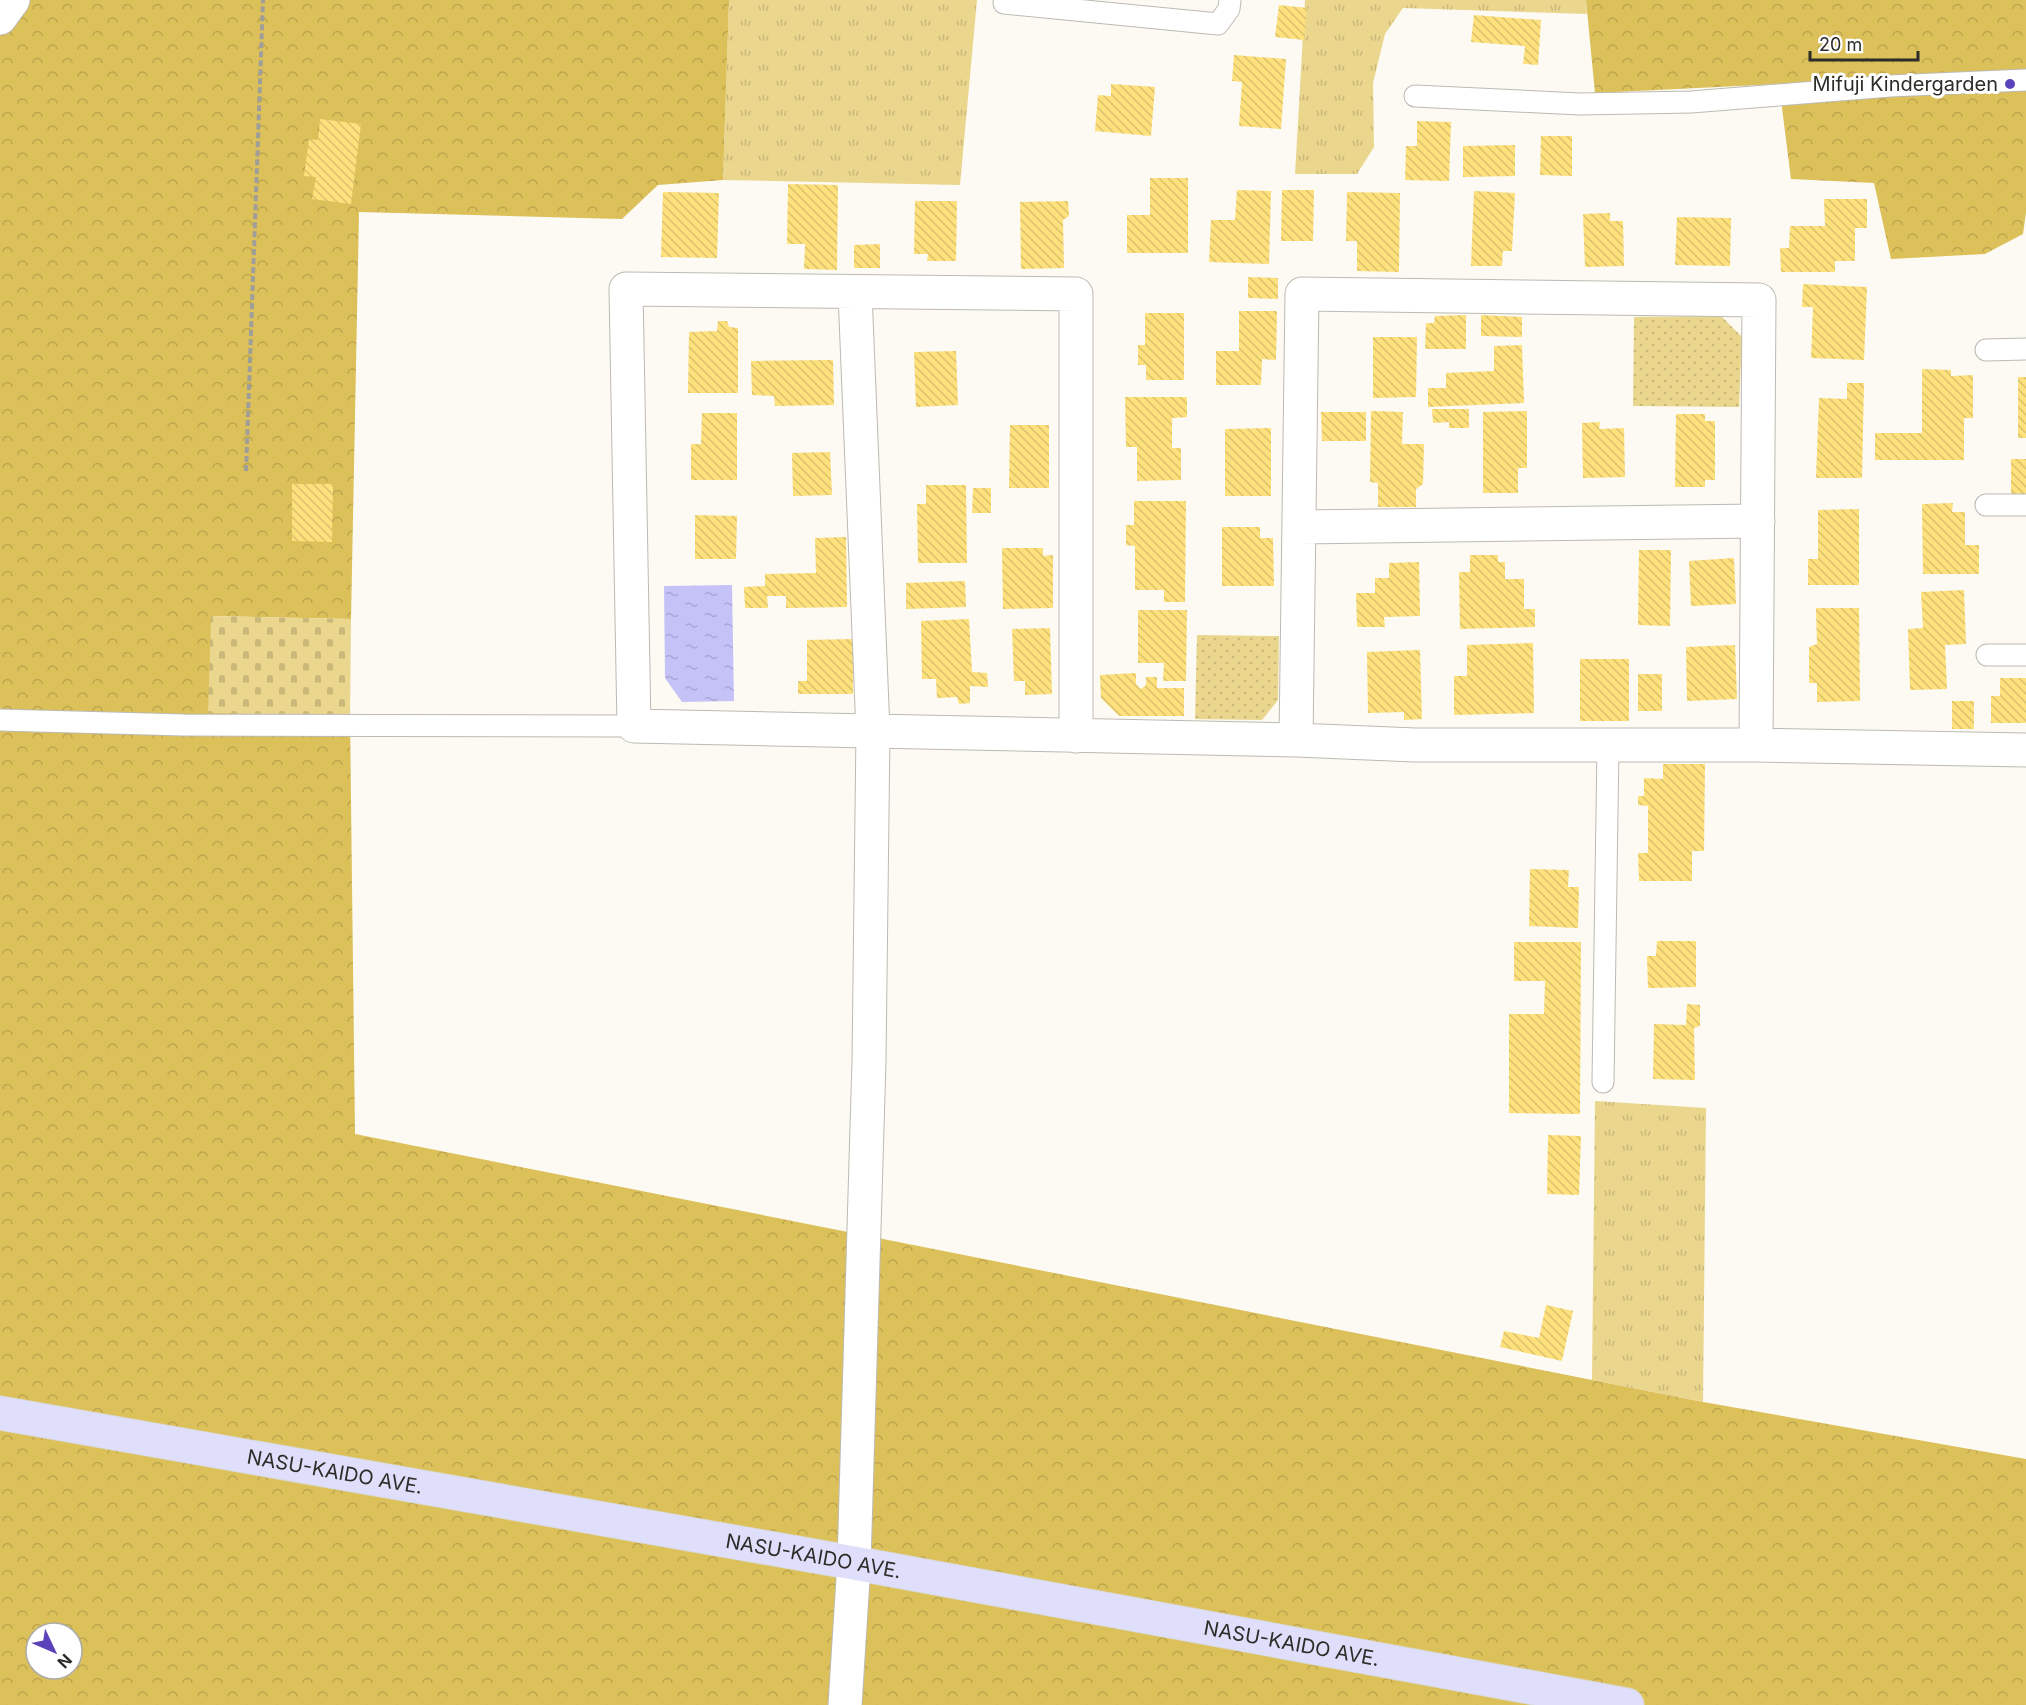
<svg xmlns="http://www.w3.org/2000/svg" width="2026" height="1705" font-family="Inter,sans-serif">
  <defs>
    <pattern id="grass-tufts" width="24" height="20" patternUnits="userSpaceOnUse" patternTransform="scale(1.5)"><rect width="24" height="20" fill="#ebd68e"/><path d="M3 7l-1-3M5 7V3M7 7l1-3M15 17l-1-3M17 17v-4M19 17l1-3" fill="none" stroke="#cab87a"/></pattern>
    <pattern id="forest-crowns" width="20" height="18" patternUnits="userSpaceOnUse" patternTransform="scale(1.5)"><rect width="20" height="18" fill="#dcc05a"/><path d="M2 6a3 3 0 1 1 6 0M12 15a3 3 0 1 1 6 0" fill="none" stroke="#bda54e"/></pattern>
    <pattern id="cemetery-stones" width="16" height="16" patternUnits="userSpaceOnUse" patternTransform="scale(1.5)"><rect width="16" height="16" fill="#ebd68e"/><path d="M2 7V4a2 2 0 0 1 4 0v3zM10 15v-3a2 2 0 0 1 4 0v3z" fill="#cab87a"/></pattern>
    <pattern id="park-dots" width="8" height="8" patternUnits="userSpaceOnUse" patternTransform="scale(1.5)"><rect width="8" height="8" fill="#ebd68e"/><path d="M2 2h.1M6 6h.1" fill="none" stroke="#cab87a" stroke-width="1.8" stroke-linecap="round"/></pattern>
    <pattern id="water-ripples" width="26" height="14" patternUnits="userSpaceOnUse" patternTransform="scale(1.5)"><rect width="26" height="14" fill="#c5c2f8"/><path d="M2 4q2-2 4 0t4 0M15 11q2-2 4 0t4 0" fill="none" stroke="#aaa7d5"/></pattern>
    <pattern id="building-back-hatch" width="6" height="6" patternUnits="userSpaceOnUse" patternTransform="scale(1.5)"><rect width="6" height="6" fill="#fee17c"/><path d="M-1 5l2 2M0 0l6 6M5-1l2 2" fill="none" stroke="#dac16b"/></pattern>
  </defs>
  <rect width="100%" height="100%" fill="#fcfaf2"/>
  <!-- grass -->
  <path fill="url(#grass-tufts)" d="M729 0H977L960 185 723 180Z
    M1305 0H1586L1587 14 1403 8 1385 34 1373 83 1374 147 1357 174H1295Z
    M1595 1101 1706 1108 1703 1402 1592 1380Z"/>
  <!-- forest -->
  <path fill="url(#forest-crowns)" fill-rule="evenodd" d="M0 0H729L723 180 658 185 622 219 359 212 351 619 211 616 350 716 355 1134 1703 1402 2026 1459V1705H0ZM36 1633H72V1669H36Z
    M1586 0H2026V212L2023 234 1985 254 1891 259 1874 183 1791 179 1779 84 1595 93Z"/>
  <!-- cemetery -->
  <path fill="url(#cemetery-stones)" d="M211 616 351 619 350 716 208 713Z"/>
  <!-- park -->
  <path fill="url(#park-dots)" d="M1721 316 1742 337 1739 407 1633 406 1634 317Z
    M1197 635 1279 636 1278 700 1262 720 1195 719Z"/>
  <!-- water -->
  <path fill="url(#water-ripples)" d="M732 585 734 701 682 702 665 678 664 586Z"/>
  <!-- building -->
  <path fill="url(#building-back-hatch)" d="M1279 5 1307 8 1304 40 1275 37Z
    M1474 15 1541 20 1538 65 1523 64 1525 46 1471 42Z
    M1234 55 1286 59 1281 129 1239 126 1242 82 1232 81Z
    M1111 84 1155 87 1151 136 1095 131 1098 95 1111 96Z
    M320 119 361 124 351 204 312 199 316 177 304 176 309 139 318 140Z
    M1417 121 1451 122 1449 181 1405 180 1406 146H1417Z
    M1541 136H1572V176L1540 175Z
    M1515 145V176L1463 177V146Z
    M1150 178H1188V253H1127V215H1150Z
    M788 184 838 185 837 270 804 269 805 244H787Z
    M1237 190 1271 191 1269 264 1209 262 1211 220H1235Z
    M1282 190H1314L1313 241H1281Z
    M1474 191 1515 193 1512 251H1503L1502 266H1471Z
    M663 192 719 193 717 258 661 257Z
    M1347 192 1400 193 1399 272 1357 271V241H1346Z
    M1824 199H1867V228H1855V261H1835V272H1781L1780 248H1789L1790 226H1825Z
    M915 201H957L956 261H927L928 254H914Z
    M1068 201 1069 216 1063 220 1064 268 1021 269 1020 202Z
    M1610 213V221H1623L1624 266 1585 267 1583 214Z
    M1677 217 1731 218 1730 266 1675 265Z
    M880 244V268H854V245Z
    M1248 277 1278 278V299L1248 298Z
    M1803 284 1867 287 1864 360 1811 358 1813 307H1802Z
    M1239 311H1277L1276 360 1262 359 1261 385H1216V351H1239Z
    M1145 313H1184V380H1146V365H1138V345H1145Z
    M1466 315V349H1425L1426 323H1434L1435 316Z
    M1481 315 1522 317V337L1481 336Z
    M718 321H727L729 327 738 328V393H688L689 332 717 331Z
    M1373 337H1417L1416 397 1373 398Z
    M1522 345 1524 403 1428 407V388H1446V373L1494 371V346Z
    M956 351 958 405 916 407 914 352Z
    M833 360 834 405 775 406 774 396 752 395 751 361Z
    M1922 369 1951 370V376L1973 375V418H1964V460H1875V433H1922Z
    M2018 377H2026V438H2018Z
    M1847 383H1864L1862 478H1816L1819 398 1847 399Z
    M1125 397H1187V417L1172 418V448H1181V480L1137 481V447H1126Z
    M1432 409H1469V428H1449V422L1433 423Z
    M1371 411 1403 412 1402 444H1424L1423 484 1416 489V507H1378V483L1370 482Z
    M1527 411V468H1518V493H1483V412Z
    M1321 412H1366V441H1322Z
    M702 413H737V480H691V444H701Z
    M1676 414H1705V421H1715V480H1705V487H1675Z
    M1600 422 1599 429 1624 428 1625 477 1583 478 1582 423Z
    M1010 425H1049V488H1009Z
    M1271 428V496H1225V429Z
    M830 452 832 495 793 496 792 453Z
    M2011 459H2026V494H2011Z
    M292 484H333L332 542 292 541Z
    M926 485H966L967 563H918L917 504H926Z
    M973 488H991V513H972Z
    M1134 501H1186L1185 602H1164V590H1135V546L1126 545V525H1134Z
    M1953 503 1952 512H1965V545H1979V574H1923L1922 504Z
    M1859 509V585H1808V559H1818V510Z
    M695 515 737 516 736 559H695Z
    M1222 527H1260V538H1273L1274 586H1222Z
    M846 537 847 607 786 608V596H767L768 608H745L744 587 765 586V574L816 573 815 538Z
    M1002 548H1043V556L1053 555V608L1003 609Z
    M1639 550H1671L1670 626 1638 625Z
    M1470 555H1498V562H1505V579H1524V609H1535V627L1460 629 1459 572H1470Z
    M1734 558 1736 604 1691 606 1689 561Z
    M1419 562 1420 616 1384 617 1385 627H1357L1356 593H1375V578H1389V563Z
    M965 581 966 607 906 609V583Z
    M1964 590 1966 644 1945 645 1947 689 1910 690 1908 629 1923 628 1921 592Z
    M1816 608H1859L1860 701 1817 702V683H1809V647L1817 644Z
    M1138 610H1187L1186 681H1163L1164 663H1138Z
    M969 619 972 672 987 673 988 687 970 686V703L959 704 957 697 937 698 936 679H922L921 621Z
    M1050 628 1052 694 1025 695V681H1014L1012 629Z
    M853 639V694H798V681H807V640Z
    M1533 643 1534 713 1454 715V676H1467V645Z
    M1735 645 1737 699 1687 701 1686 647Z
    M1420 650 1422 719 1404 720V712L1368 713 1367 652Z
    M1580 659H1629V721H1580Z
    M1136 673V684L1141 689 1146 685V677H1157V688H1184V716H1119L1101 698 1100 675Z
    M1638 674H1662V711H1638Z
    M2000 678H2026V723H1991V696H2000Z
    M1952 701H1974V729H1952Z
    M1663 764H1705L1704 851H1692V881H1639L1638 853H1648V806L1638 805V796H1644V778L1663 779Z
    M1530 869 1569 870 1568 887H1579L1578 928 1529 926Z
    M1657 941H1696V987L1648 988 1647 956H1656Z
    M1514 942H1581L1580 1114 1509 1113V1014H1544L1545 981H1514Z
    M1687 1004 1700 1005V1026L1694 1028 1695 1080 1653 1079 1654 1024 1686 1025Z
    M1548 1135 1581 1136 1579 1195 1547 1194Z
    M1546 1305 1573 1311 1562 1361 1500 1347 1504 1331 1539 1338Z"/>
  <g fill="none" stroke-linecap="round" stroke-linejoin="round">
    <!-- lane casing -->
    <g stroke="#bcbab2" stroke-width="23">
      <path id="lane" d="M1004 3 1218 24 1229 9 1230 0
        M1415 96 1580 104 1691 102 1890 86 2026 80
        M1986 350 2026 349
        M1986 505H2026
        M1987 655H2026
        M0 720 184 725 634 726
        M1603 1082 1608 745"/>
    </g>
    <!-- street casing -->
    <g stroke="#bcbab2" stroke-width="35">
      <path id="street" d="M0 18 13 0
        M1300 527 1758 521
        M1076 736V294L626 289 634 726 1296 740 1415 745H1756L2026 750
        M1296 740 1302 294 1759 300 1756 745
        M845 1705 854 1563 869 1061 873 731 855 293"/>
    </g>
    <!-- primary casing -->
    <g stroke="#d9d9d8" stroke-width="35">
      <g id="primary">
        <path id="s1" d="M0 1413 854 1563 1627 1705"/>
      </g>
    </g>
    <!-- path -->
    <path stroke="#a09e98" stroke-width="4" stroke-dasharray="6 3" stroke-linecap="butt" d="M246 471 263 0"/>
    <!-- lane -->
    <use href="#lane" stroke="#fff" stroke-width="21"/>
    <!-- street -->
    <use href="#street" stroke="#fff" stroke-width="33"/>
    <!-- primary -->
    <use href="#primary" stroke="#e0dffb" stroke-width="33"/>
  </g>
  <!-- markers -->
  <circle fill="#5a42ba" stroke="#fff" stroke-width="2" cx="2010" cy="84" r="6"/>
  <g text-anchor="middle" dominant-baseline="central" stroke-width="6" stroke-linejoin="round" paint-order="stroke">
    <!-- poi labels -->
    <g font-size="20" fill="#2d2c29" stroke="#fff" text-anchor="end">
      <text x="1998" y="84">Mifuji Kindergarden</text>
    </g>
    <!-- street labels -->
    <g font-size="20" fill="#2d2c29" stroke="#fff">
      <text stroke="none"><textPath href="#s1" startOffset="340">NASU-KAIDO AVE.</textPath></text>
      <text stroke="none"><textPath href="#s1" startOffset="826">NASU-KAIDO AVE.</textPath></text>
      <text stroke="none"><textPath href="#s1" startOffset="1312">NASU-KAIDO AVE.</textPath></text>
    </g>
  </g>
  <!-- north arrow -->
  <g transform="translate(54 1651) rotate(134)"><circle r="28" fill="#ffffff" stroke="#ababa9" stroke-width="1.5"/>
  <path d="M0-4.5L10 22L0 15L-10 22Z" fill="#5a42ba"/>
  <text y="-9" font-size="16" font-weight="bold" text-anchor="middle" fill="#2d2c29">N</text>
  </g>
  <!-- scale -->
  <path d="M1810 51v9h108v-9" fill="none" stroke="#2d2c29" stroke-width="3"/>
  <text x="1819" y="51" font-size="18" fill="#2d2c29" stroke="#ffffff" stroke-width="4.5" paint-order="stroke">20 m</text>
</svg>
